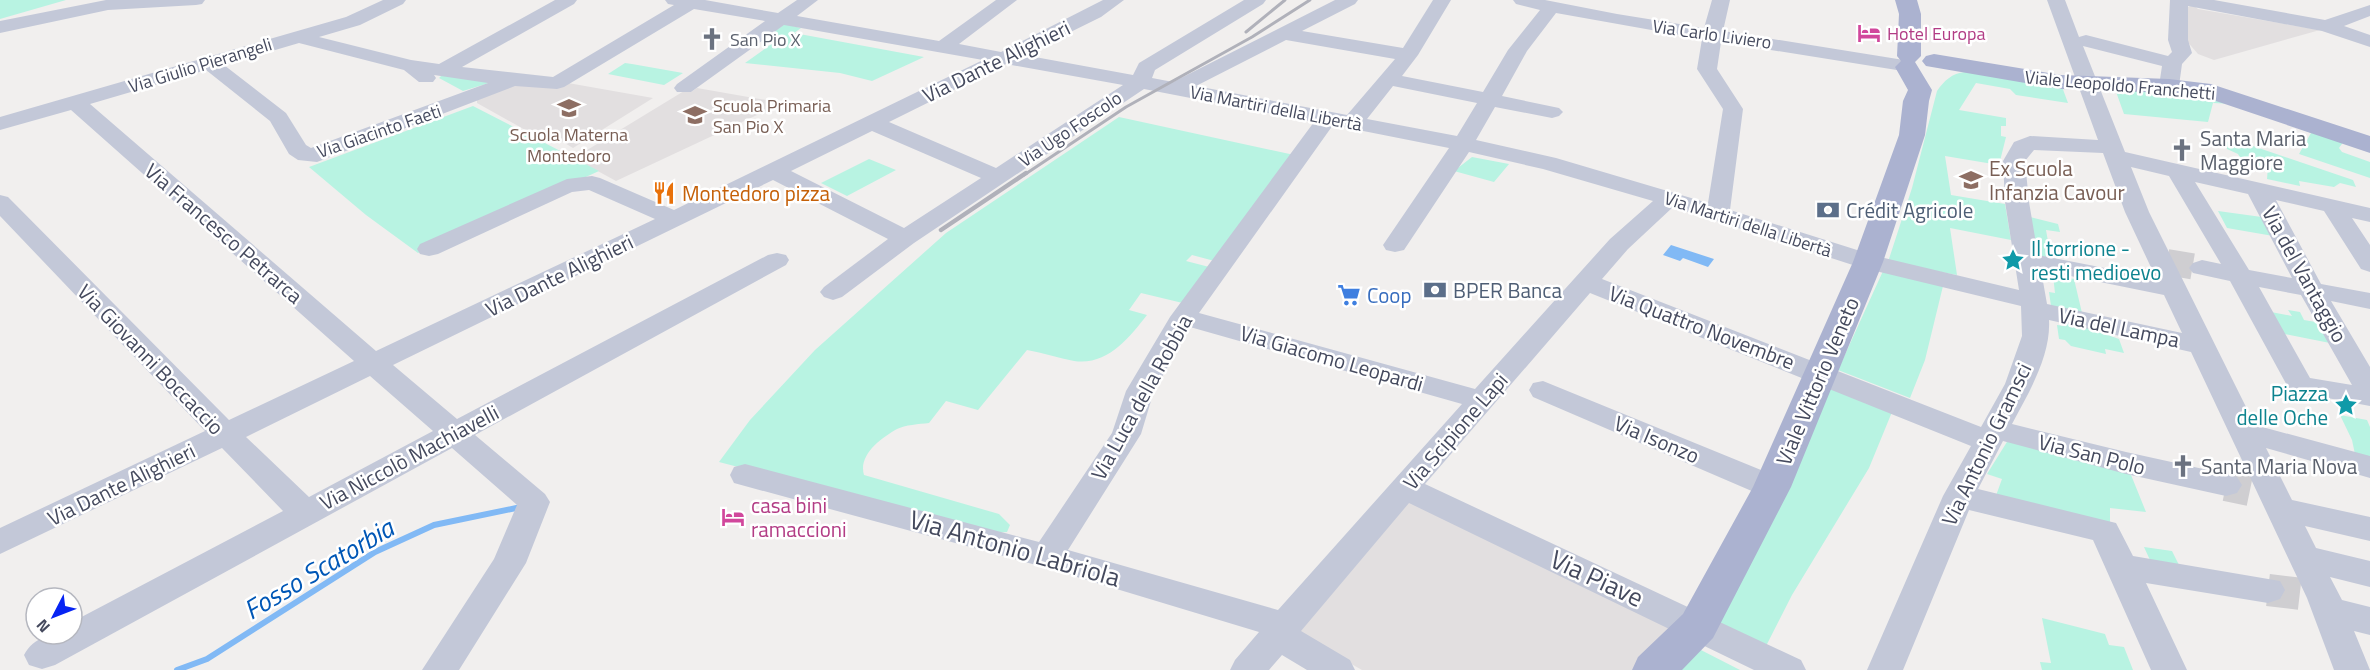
<svg xmlns="http://www.w3.org/2000/svg" width="2370" height="670" font-family="'Titillium Web',sans-serif">
  <rect width="100%" height="100%" fill="#f1efee"/>
  <!-- education -->
  <path fill="#e2dfe0" d="M2193 5 2198 9 2320 30 2214 60 2198 54 2185 39 2188 7Z
    M568 83 653 98 573 148 543 130 527 131 477 103V100L510 85Z
    M697 88 783 103 616 181 574 158 684 91 691 92Z
    M1405 488 1698 626 1654 670H1362L1284 626Z"/>
  <!-- green -->
  <path fill="#b8f3e2" d="M0 0H66L0 19Z
    M785 24 801 28 794 33 924 57 872 81 840 73 745 63 780 38 769 35Z
    M625 63 632 64 683 73 664 85 608 74Z
    M1965 72 2061 84 2068 103 2016 95 2010 89 1976 83 1959 110 2006 118V126H2001V136L2006 137 1999 165 1945 156 1951 195 2005 204 2011 240 1950 228 1957 275 1888 262 1912 188 1937 91C1944 81 1952 73 1965 72Z
    M442 75 488 81 489 83 463 91 439 78Z
    M2115 89 2217 96 2344 141 2339 148 2342 152 2370 162V178L2299 154 2311 133 2235 104 2213 103 2208 122 2124 114Z
    M473 106 599 171 418 253 366 215 309 167Z
    M1119 117 1299 156 1222 263 1192 255 1186 261 1217 269 1191 305 1141 293 1129 310 1147 315C1129 338 1107 366 1074 361 1059 358 1043 353 1027 350L978 410 946 401 929 423C919 424 905 425 897 429 881 438 858 455 864 475L999 514 1010 525 1007 532 992 533 719 462 750 420 815 350 946 233Z
    M2224 141 2246 147 2247 144 2353 180 2356 187 2340 183 2334 187 2299 181 2300 186 2267 179 2268 166 2264 165 2263 170 2243 166 2242 163 2236 161 2241 159 2238 154 2227 149Z
    M1472 157 1509 164 1494 182 1454 171Z
    M869 159 896 170 847 196 821 183Z
    M2218 211 2269 218 2279 237 2227 228Z
    M2026 216 2058 224 2060 232 2046 230 2051 258 2033 254Z
    M1883 271 1943 286 1925 360 1910 398 1838 370Z
    M2053 275 2074 279 2082 313 2051 306 2049 292 2055 293Z
    M2288 310 2300 312 2304 320 2327 324 2340 345 2274 332 2271 312 2292 316Z
    M2063 318 2092 325 2094 330 2119 339 2124 353 2105 349 2106 354 2071 346 2065 340 2059 339 2057 325 2064 326Z
    M1829 387 1892 412 1869 468 1792 595 1764 650 1716 626Z
    M2340 415 2367 420 2370 427V463L2356 459 2352 440Z
    M2010 437 2127 465 2146 512 2110 508V530L1994 501 2002 479 1987 474Z
    M2144 547 2172 551 2184 575 2155 571Z
    M2042 618 2105 634 2109 645 2124 647 2133 670H2042L2040 662 2051 663Z
    M1697 648 1740 670H1677Z"/>
  <!-- water -->
  <path fill="#81b9f5" d="M1671 245 1714 259 1708 267 1683 258 1680 261 1663 255Z"/>
  <g fill="none" stroke-linecap="round" stroke-linejoin="round">
    <!-- stream -->
    <path stroke="#81b9f5" stroke-width="6" d="M177 670 207 659 375 552 434 525 521 507"/>
    <!-- minor-tunnel-far1 -->
    <path stroke="#cfced1" stroke-width="26" stroke-dasharray="26 13" stroke-linecap="butt" d="M2167 262 2202 268"/>
    <!-- minor-tunnel -->
    <path stroke="#cfced1" stroke-width="32" stroke-dasharray="32 16" stroke-linecap="butt" d="M2226 485 2250 490
      M2268 590 2302 594"/>
    <!-- minor -->
    <path fill="#c3c8d8" fill-rule="evenodd" d="M106 0H205L202 4 196 5 108 10 0 33V21Z
      M383 0H406L403 4 360 25 319 37 411 60 439 64 555 0H577L574 4 462 67 553 77 674 5 668 4 665 0H705L778 13 797 0H818L797 16 939 41 996 0H1017L959 44 1001 52 1103 0H1124L1101 17 1024 55 1133 75 1139 63 1244 0H1266L1263 4 1155 70 1152 78 1173 82 1335 0H1358L1355 4 1302 31 1403 48 1433 0H1451L1418 55 1402 76 1483 92 1508 50 1540 10 1516 4 1513 0H1545L1617 14 1704 28 1712 0H1730L1723 31 1910 61 1913 65 1910 69 1903 71 1721 42 1717 69 1743 109 1730 210 1876 256 2019 290 2005 202 2003 161 2014 142 2030 136 2098 140 2047 0H2065L2079 37 2086 35 2168 56 2172 52 2168 40 2170 0H2214L2325 20 2370 5V16L2344 26 2370 35V47L2322 31 2188 6V40L2192 53 2182 64 2179 86 2176 90H2162L2159 86 2162 66 2083 46 2125 152 2370 208V222L2352 218 2370 245V272L2361 269 2324 211 2276 200 2321 284 2370 293V309L2331 301 2370 367V406L2290 391 2230 281 2193 273 2189 268 2193 263 2202 260 2221 264 2169 176 2131 167 2149 212 2255 425 2370 456V478L2266 448 2292 500 2370 517V541L2305 526 2316 548 2370 561V587L2330 577 2342 600 2370 607V635L2354 631 2370 670H2334L2307 598 2191 352 2049 320C2051 356 2029 392 2012 424L2126 452 2226 474 2237 477 2242 485 2237 493 2226 496 2126 474 2003 441 1978 489 2116 523 2133 556 2280 581 2285 590 2280 599 2268 603 2146 583 2187 670H2151L2093 540 1969 510 1903 670H1867L1943 496 1971 446 1590 293 1425 484 1801 660 1806 670H1754L1409 503 1301 631 1350 660 1355 670H1307L1282 655 1269 670H1230L1235 660 1259 632 1047 568 734 483 730 475 734 467 745 464 1039 542 1112 433 1126 391 1170 317 1314 122 1144 89 914 243 842 297 833 300 824 297 820 292 824 287 888 239 773 180 393 365 457 419 768 255 777 253 786 255 789 260 786 265 475 435 545 494 550 502 526 563 459 670H422L494 559 517 505 452 448 55 665 42 669 29 665 24 655C34 636 52 634 72 634V622L283 511 222 448 0 554V528L205 431 0 216V195L8 197 229 420 354 361 71 110 0 130V117L346 17ZM694 9 765 21 677 84 674 88 677 92H691L784 25 983 60 674 210 600 178 592 176 567 179 420 244 417 249 420 254 429 256 438 254 572 192 589 190 655 219 376 351 90 104 206 70 270 121 289 154 298 160 317 162 515 86 557 89 564 87ZM1556 13 1702 39 1697 69 1723 109 1708 203 1556 158 1476 140 1495 107 1552 118 1559 116 1563 112 1559 108 1502 96 1527 51ZM1286 40 1395 59 1347 115 1196 86ZM299 43 404 70 419 82H433L436 78 434 75 488 83 311 148 306 145 286 113 224 65ZM1006 64 1123 85 996 168 889 122ZM1393 86 1477 103 1457 136 1367 119ZM1333 125 1449 148 1383 245 1386 250 1395 252 1404 250 1469 152 1543 169 1653 201 1610 239 1475 389 1199 313ZM872 131 981 178 904 228 791 171ZM2034 150 2103 153 2125 212 2156 278 2038 255 2029 202 2025 161ZM2195 182 2248 194 2292 278 2249 270ZM1673 207 1859 267 2021 306 2022 336 2005 384 1981 427 1602 279 1628 249ZM2041 270 2164 295 2182 333 2047 304ZM2259 287 2301 295 2352 385 2310 378ZM1190 327 1462 404 1278 610 1068 550 1141 434 1154 391ZM370 376 433 431 309 497 246 437Z
      M1543 381 1783 479 1788 487 1783 495 1772 498 1761 495 1533 397 1529 390 1533 383Z"/>
    <!-- major -->
    <path fill="#abb2d0" fill-rule="evenodd" d="M1895 0H1917L1921 14V56L1915 62 1932 90 1929 101 1925 135 1883 262 1791 487 1713 638 1682 670H1632L1638 657 1683 614 1753 487 1853 262 1899 135 1903 101 1908 90 1895 67 1901 61 1897 56 1899 14Z
      M1934 54 2061 75 2169 79 2211 84 2370 136V153L2207 98 2169 93 2061 89 1926 66 1922 61 1926 56Z"/>
    <!-- rail-far1 -->
    <path stroke="#b0b1ba" stroke-width="3" d="M1246 32 1285 0
      M1024 175 1126 107 1252 37 1310 0"/>
    <!-- rail -->
    <path stroke="#b0b1ba" stroke-width="4.5" d="M941 230 1026 173"/>
  </g>
  <!-- icons -->
  <defs>
    <g id="hotel-bare" transform="scale(1.8)"><path d="M-6-4.5h1.5V1H6V5H4.5V3h-9V5H-6ZM-4 0a1.8 1.8 0 1 1 3.6 0ZM.5 0V-2.5h3Q6-2.5 6 0Z" fill="#d1479c" stroke="#fff" stroke-width="2.5" paint-order="stroke"/></g>
    <g id="church-bare" transform="scale(1.8)"><path d="M-1.2-6h2.4v3.5h3.3v2.4h-3.3V6h-2.4V-.1h-3.3v-2.4h3.3Z" fill="#6b7280" stroke="#fff" stroke-width="2.5" paint-order="stroke"/></g>
    <g id="school-bare" transform="scale(1.8)"><path d="M0-5L7-2L0 1L-7-2ZM-4 1L0 2.5L4 1V4Q0 6-4 4Z" fill="#8d6e63" stroke="#fff" stroke-width="2.5" paint-order="stroke"/></g>
    <g id="restaurant-bare" transform="scale(1.8)"><path d="M-5-6h1v4h1v-4h1v4h1v-4h1v5L-1.5 .5V6h-2V.5L-5-1ZM5-6V6H3V1.5H1.5Q1.5-4 5-6Z" fill="#e8710a" stroke="#fff" stroke-width="2.5" paint-order="stroke"/></g>
    <g id="bank-bare" transform="scale(1.8)"><path d="M-6-4H6V4H-6ZM0-2.3a2.3 2.3 0 1 0 0 4.6a2.3 2.3 0 1 0 0-4.6Z" fill="#5c6f8a" stroke="#fff" stroke-width="2.5" paint-order="stroke"/></g>
    <g id="sight-bare" transform="scale(1.8)"><path d="M0-6L1.8-2.2L6-1.7L2.9 1.2L3.7 5.4L0 3.3L-3.7 5.4L-2.9 1.2L-6-1.7L-1.8-2.2Z" fill="#0f9aa8" stroke="#fff" stroke-width="2.5" paint-order="stroke"/></g>
    <g id="supermarket-bare" transform="scale(1.8)"><path d="M-6-5.5h2.5l.6 2H6L4.5 2H-2.5L-4.4-4H-6ZM-1.5 3.2a1.3 1.3 0 1 0 .1 0ZM3 3.2a1.3 1.3 0 1 0 .1 0Z" fill="#3f7fe0" stroke="#fff" stroke-width="2.5" paint-order="stroke"/></g>
  </defs>
  <g fill-rule="evenodd">
    <use href="#hotel-bare" x="1869" y="33"/>
    <use href="#church-bare" x="712" y="39"/>
    <use href="#school-bare" x="569" y="108"/>
    <use href="#school-bare" x="695" y="115"/>
    <use href="#church-bare" x="2182" y="150"/>
    <use href="#school-bare" x="1971" y="180"/>
    <use href="#restaurant-bare" x="664" y="193"/>
    <use href="#bank-bare" x="1828" y="210"/>
    <use href="#sight-bare" x="2013" y="260"/>
    <use href="#bank-bare" x="1435" y="290"/>
    <use href="#supermarket-bare" x="1349" y="295"/>
    <use href="#sight-bare" x="2346" y="405"/>
    <use href="#church-bare" x="2183" y="466"/>
    <use href="#hotel-bare" x="733" y="517"/>
  </g>
  <g text-anchor="middle" dominant-baseline="central" stroke-width="5" stroke-linejoin="round" paint-order="stroke">
    <!-- far-hotel labels -->
    <g font-size="18" fill="#b23c85" stroke="#fff" text-anchor="start">
      <text x="1887" y="33">Hotel Europa</text>
    </g>
    <!-- far-street labels -->
    <g font-size="18" fill="#454a5e" stroke="#fff">
      <text transform="translate(1712 34) rotate(8)">Via Carlo Liviero</text>
      <text transform="translate(200 65) rotate(-17)">Via Giulio Pierangeli</text>
      <text transform="translate(2120 85) rotate(5)">Viale Leopoldo Franchetti</text>
      <text transform="translate(1276 108) rotate(11)">Via Martiri della Libertà</text>
      <text transform="translate(1070 129) rotate(-34)">Via Ugo Foscolo</text>
      <text transform="translate(379 131) rotate(-19)">Via Giacinto Faeti</text>
      <text transform="translate(1748 224) rotate(18)">Via Martiri della Libertà</text>
    </g>
    <!-- far-worship labels -->
    <g font-size="18" fill="#5b616d" stroke="#fff" text-anchor="start">
      <text x="730" y="39">San Pio X</text>
    </g>
    <!-- far-education labels -->
    <g font-size="18" fill="#785e54" stroke="#fff" text-anchor="start">
      <text x="713" y="105">Scuola Primaria<tspan x="713" dy="21">San Pio X</tspan></text>
      <text x="569" y="134" text-anchor="middle">Scuola Materna<tspan x="569" dy="21">Montedoro</tspan></text>
    </g>
    <!-- street labels -->
    <g font-size="21" fill="#454a5e" stroke="#fff">
      <text transform="translate(996 61) rotate(-26)">Via Dante Alighieri</text>
      <text transform="translate(224 233) rotate(41)">Via Francesco Petrarca</text>
      <text transform="translate(2305 274) rotate(61)">Via del Vantaggio</text>
      <text transform="translate(559 275) rotate(-26)">Via Dante Alighieri</text>
      <text transform="translate(1702 327) rotate(21)">Via Quattro Novembre</text>
      <text transform="translate(2119 327) rotate(12)">Via del Lampa</text>
      <text transform="translate(1332 358) rotate(16)">Via Giacomo Leopardi</text>
      <text transform="translate(151 359) rotate(46)">Via Giovanni Boccaccio</text>
      <text transform="translate(1817 381) rotate(-67)">Viale Vittorio Veneto</text>
      <text transform="translate(1141 397) rotate(-61)">Via Luca della Robbia</text>
      <text transform="translate(1455 431) rotate(-49)">Via Scipione Lapi</text>
      <text transform="translate(1657 439) rotate(23)">Via Isonzo</text>
      <text transform="translate(1986 444) rotate(-64)">Via Antonio Gramsci</text>
      <text transform="translate(2092 454) rotate(14)">Via San Polo</text>
      <text transform="translate(409 457) rotate(-28)">Via Niccolò Machiavelli</text>
      <text transform="translate(121 484) rotate(-26)">Via Dante Alighieri</text>
    </g>
    <!-- worship labels -->
    <g font-size="21" fill="#5b616d" stroke="#fff" text-anchor="start">
      <text x="2200" y="138">Santa Maria<tspan x="2200" dy="24">Maggiore</tspan></text>
      <text x="2201" y="466">Santa Maria Nova</text>
    </g>
    <!-- education labels -->
    <g font-size="21" fill="#785e54" stroke="#fff" text-anchor="start">
      <text x="1989" y="168">Ex Scuola<tspan x="1989" dy="24">Infanzia Cavour</tspan></text>
    </g>
    <!-- food labels -->
    <g font-size="21" fill="#c56008" stroke="#fff" text-anchor="start">
      <text x="682" y="193">Montedoro pizza</text>
    </g>
    <!-- service labels -->
    <g font-size="21" fill="#4e5e75" stroke="#fff" text-anchor="start">
      <text x="1846" y="210">Crédit Agricole</text>
      <text x="1453" y="290">BPER Banca</text>
    </g>
    <!-- culture labels -->
    <g font-size="21" fill="#0d838f" stroke="#fff" text-anchor="start">
      <text x="2031" y="248">Il torrione -<tspan x="2031" dy="24">resti medioevo</tspan></text>
      <text x="2328" y="393" text-anchor="end">Piazza<tspan x="2328" dy="24">delle Oche</tspan></text>
    </g>
    <!-- shop labels -->
    <g font-size="21" fill="#366cbe" stroke="#fff" text-anchor="start">
      <text x="1367" y="295">Coop</text>
    </g>
    <!-- hotel labels -->
    <g font-size="21" fill="#b23c85" stroke="#fff" text-anchor="start">
      <text x="751" y="505">casa bini<tspan x="751" dy="24">ramaccioni</tspan></text>
    </g>
    <!-- near-street labels -->
    <g font-size="26" fill="#454a5e" stroke="#fff">
      <text transform="translate(1015 548) rotate(16)">Via Antonio Labriola</text>
      <text transform="translate(1597 578) rotate(25)">Via Piave</text>
    </g>
    <!-- near-water labels -->
    <g font-size="27" font-style="italic" fill="#0057b6" stroke="#fff">
      <text transform="translate(318 568) rotate(-31)">Fosso Scatorbia</text>
    </g>
  </g>
  <!-- north arrow -->
  <g transform="translate(54 616) rotate(228)"><circle r="28" fill="#ffffff" stroke="#b5b7bf" stroke-width="1.5"/>
  <path d="M0-4.5L10 22L0 15L-10 22Z" fill="#0724f3"/>
  <text y="-9" font-size="16" font-weight="bold" text-anchor="middle" fill="#454a5e">N</text>
  </g>
</svg>
